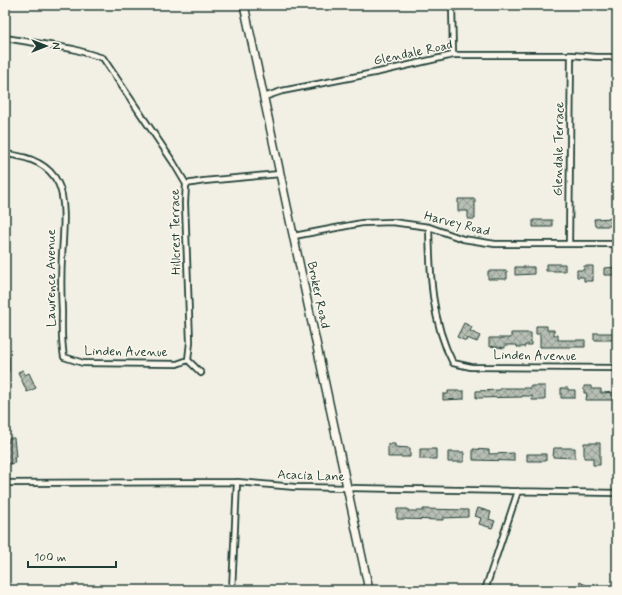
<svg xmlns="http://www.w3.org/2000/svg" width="622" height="595" font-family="Mynerve,sans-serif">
  <defs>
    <pattern id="building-cross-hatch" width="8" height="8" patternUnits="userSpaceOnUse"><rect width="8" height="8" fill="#b7beb3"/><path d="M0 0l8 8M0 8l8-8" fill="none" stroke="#949c92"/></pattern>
  </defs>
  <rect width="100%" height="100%" fill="#f2f0e5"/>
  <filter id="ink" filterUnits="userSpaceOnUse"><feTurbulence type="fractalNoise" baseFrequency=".025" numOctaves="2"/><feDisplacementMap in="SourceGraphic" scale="8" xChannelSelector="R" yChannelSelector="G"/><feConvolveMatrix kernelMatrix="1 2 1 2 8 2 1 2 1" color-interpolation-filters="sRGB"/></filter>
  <g filter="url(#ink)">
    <!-- building -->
    <path fill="url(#building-cross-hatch)" stroke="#1f3d34" d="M458 199H475V219H468V211H458Z
      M613 218 614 226H595L594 219Z
      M533 220H552V227H533Z
      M546 264H565V271H546Z
      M584 266H593V281H584V277H577V270H584Z
      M515 267H534V274L515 275Z
      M617 267V275H604V268Z
      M488 271H507V279H488Z
      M464 323 472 327 470 331 480 336 477 342 467 338 466 341 457 337Z
      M536 326H547V330H554V335H558V340H585V347H540V334H536Z
      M511 333H531V345H525V347H517V345H505V348L489 346V338H511Z
      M594 333H613V340H594Z
      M5 357H9V372H5Z
      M23 370 25 375 29 373 36 388 27 392 18 372Z
      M530 386H545V400H532V396H522V397L476 398V391L500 390V388H530Z
      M584 386H591V389H601V393L617 392V400H586L587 393H584Z
      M561 388H568V390H575V398H561Z
      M448 391H464V399L443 400V394H448Z
      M9 438H14L16 457H14L15 463 5 464V443L9 442Z
      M584 443H600V465H593V458H584Z
      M388 444H395V447L410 448V457H388Z
      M554 448H575V458L553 457Z
      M420 449H436V459H420Z
      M473 449 489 450V454L514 453V461L473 460Z
      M448 452H464V462H448Z
      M527 454H546V461H527Z
      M478 508 491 512 489 519 495 521 492 528 479 524 481 518 475 516Z
      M397 509H408V511H423V509L468 510V517L443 518V520L397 519Z
      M580 582 595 590H576Z"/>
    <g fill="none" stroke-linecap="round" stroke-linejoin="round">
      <!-- street casing -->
      <g stroke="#1f3d34" stroke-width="8">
        <path id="street" d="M452 5 453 55
          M5 38 73 49 103 58 173 162 186 184 185 203 190 342 188 360
          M264 97 282 91 379 72 453 55H571L596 57H617
          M5 154C26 156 48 162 58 183 67 200 63 237 62 256 61 274 61 293 62 311 62 326 61 341 64 357L83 363 177 364 188 360
          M186 184 204 181 280 174
          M429 227C430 273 431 321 453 363L471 367 617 368
          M294 236 362 223 392 222 429 227 463 239 495 244H617
          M569 244 571 55
          M188 360 201 373
          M5 483 237 482 295 487 617 493
          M232 590 237 482
          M485 590 518 491
          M616 590 617 588"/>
      </g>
      <!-- secondary casing -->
      <g stroke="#1f3d34" stroke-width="10">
        <path id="secondary" d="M244 5 369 590"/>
      </g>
      <!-- street -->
      <use href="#street" stroke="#fbf7ec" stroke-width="4.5"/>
      <!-- secondary -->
      <use href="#secondary" stroke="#fbf7ec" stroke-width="7"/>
    </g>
  </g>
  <g text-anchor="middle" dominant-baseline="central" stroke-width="3" stroke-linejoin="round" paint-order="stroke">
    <!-- street labels -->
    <g font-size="13" fill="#1f3d34" stroke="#fbf7ec">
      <text transform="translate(413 53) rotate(-12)">Glendale Road</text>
      <text transform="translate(559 149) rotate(-89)">Glendale Terrace</text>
      <text transform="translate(457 224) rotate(14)">Harvey Road</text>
      <text transform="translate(176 232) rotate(-91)">Hillcrest Terrace</text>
      <text transform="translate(51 278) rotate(-90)">Lawrence Avenue</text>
      <text transform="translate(318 295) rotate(78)">Broker Road</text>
      <text transform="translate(126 352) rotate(1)">Linden Avenue</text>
      <text transform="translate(535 356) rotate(1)">Linden Avenue</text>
      <text transform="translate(311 476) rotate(2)">Acacia Lane</text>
    </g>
  </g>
  <!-- margin -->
  <rect width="622" height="595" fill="none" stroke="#fbf7ec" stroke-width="20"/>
  <rect x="10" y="10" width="602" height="575" fill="none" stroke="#1f3d34" stroke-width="1.5" filter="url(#ink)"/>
  <!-- north arrow -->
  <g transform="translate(46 46) rotate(90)" stroke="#fbf7ec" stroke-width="3" paint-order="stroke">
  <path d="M0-3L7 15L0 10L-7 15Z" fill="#1f3d34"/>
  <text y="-6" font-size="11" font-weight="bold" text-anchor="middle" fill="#1f3d34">N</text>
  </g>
  <!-- scale -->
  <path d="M28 561v6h88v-6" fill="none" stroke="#1f3d34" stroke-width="2"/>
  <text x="34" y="561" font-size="12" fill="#1f3d34" stroke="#fbf7ec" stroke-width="3" paint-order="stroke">100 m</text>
</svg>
